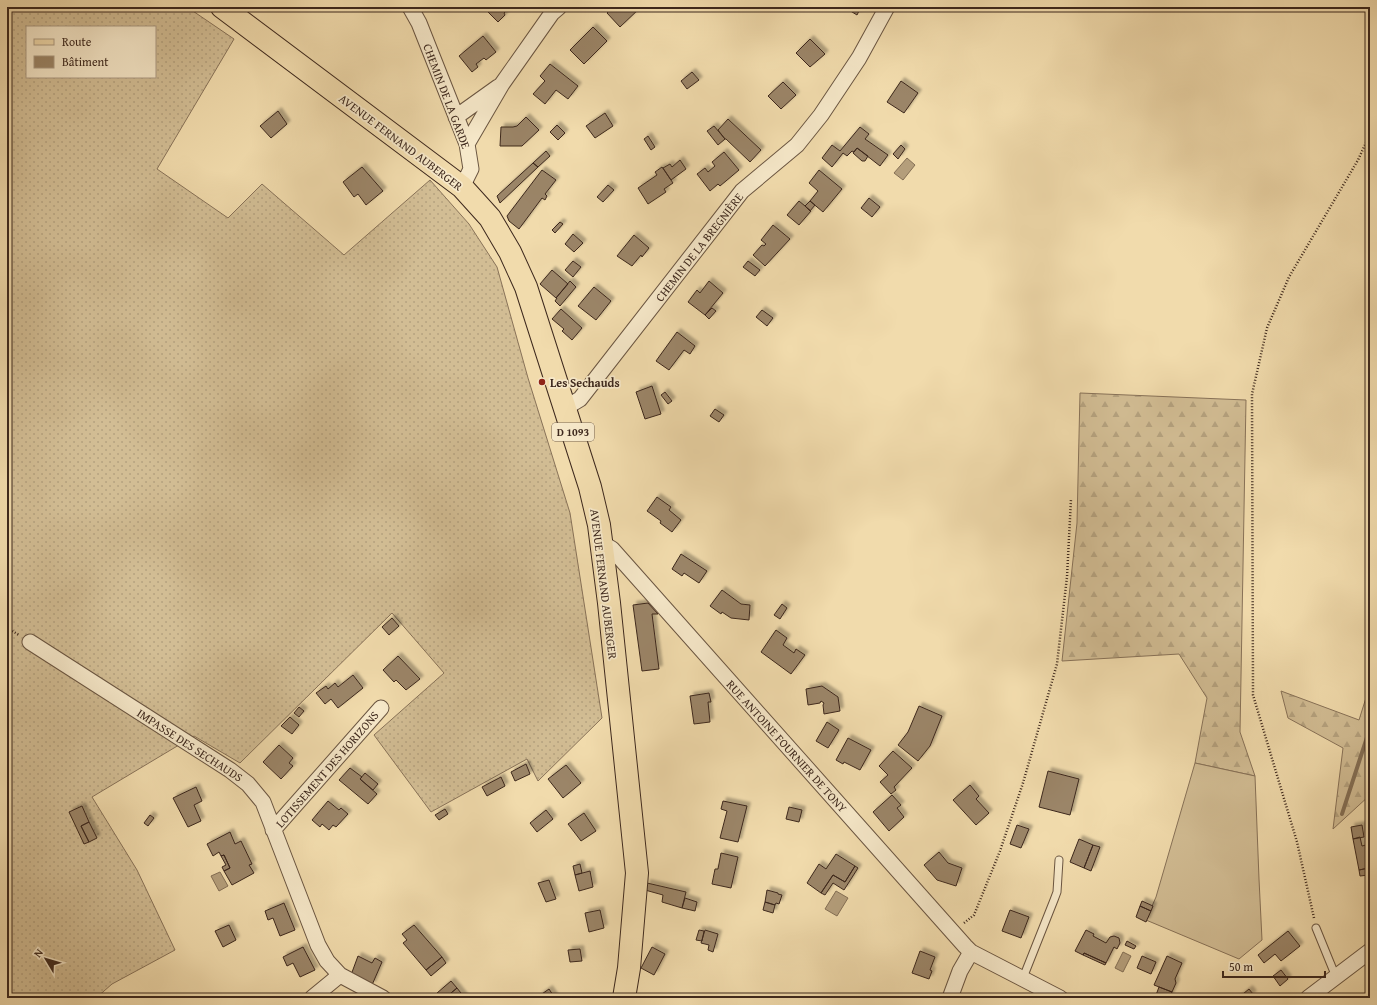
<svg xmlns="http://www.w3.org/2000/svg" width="1377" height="1005" font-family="'Gentium Book Plus',serif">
  <defs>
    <pattern id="grass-dots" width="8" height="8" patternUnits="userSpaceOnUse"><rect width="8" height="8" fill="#d2bd94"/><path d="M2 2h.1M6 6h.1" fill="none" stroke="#b5a27f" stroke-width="1.8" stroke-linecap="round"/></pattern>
    <pattern id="forest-firs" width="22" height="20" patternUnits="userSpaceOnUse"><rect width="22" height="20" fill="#d2bd94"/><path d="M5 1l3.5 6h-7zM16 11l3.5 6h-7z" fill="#b5a27f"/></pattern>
    <filter id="shadow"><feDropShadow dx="3.5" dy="-3.5" stdDeviation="1" flood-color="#0004"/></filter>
  </defs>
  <rect width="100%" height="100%" fill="#f1dbac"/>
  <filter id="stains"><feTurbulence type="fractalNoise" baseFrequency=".005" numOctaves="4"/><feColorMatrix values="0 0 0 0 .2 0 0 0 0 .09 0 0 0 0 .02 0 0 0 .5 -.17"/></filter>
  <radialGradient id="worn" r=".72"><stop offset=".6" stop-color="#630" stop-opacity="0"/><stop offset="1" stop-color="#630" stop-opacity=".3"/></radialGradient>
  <!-- grass -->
  <path fill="url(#grass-dots)" stroke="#887258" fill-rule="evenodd" d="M7 7H187L234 39 157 169 228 218 262 184 344 255 430 180 469 224 497 267 528 378 570 513 602 718 538 781 527 759 431 812 374 735 444 673 392 613 240 763 194 736 92 797 137 870 175 950 112 984 96 998H7ZM27 27H155V77H27Z"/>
  <!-- forest -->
  <path fill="url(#forest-firs)" stroke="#887258" d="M1080 393 1246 400 1240 732 1255 776 1195 763 1207 698 1179 654 1062 661 1077 523Z
    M1370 685V795L1333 829 1343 748 1288 718 1281 691 1359 720Z"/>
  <!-- garden -->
  <path fill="#d2bd94" stroke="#887258" d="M1195 763 1255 776 1259 879 1262 940 1239 959 1146 920 1156 897Z"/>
  <!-- water -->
  <path fill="#b49e7b" stroke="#846f55" d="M907 158 915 165 903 180 894 173Z
    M220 872 228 886 219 891 211 876Z
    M836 891 848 898 837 916 825 909Z
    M1123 952 1131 956 1123 972 1115 968Z"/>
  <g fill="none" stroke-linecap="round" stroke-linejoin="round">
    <!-- stream -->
    <path stroke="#846f55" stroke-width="4" d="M1342 814 1370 728"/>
  </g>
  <!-- building -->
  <path fill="#9b8567" stroke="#3d281d" filter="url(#shadow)" d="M489 7H513L510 10 509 8 504 13 505 15 498 22 486 10Z
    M613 7H641L620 27 607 13Z
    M844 7H861L857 15Z
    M593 27 607 41 584 64 570 50Z
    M483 36 496 52 486 60 484 58 476 64 478 67 472 72 459 56Z
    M810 39 825 54 810 67 796 53Z
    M550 64 578 86 568 99 556 90 545 104 533 94 545 81 540 76Z
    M692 72 699 80 687 89 681 81Z
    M901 81 918 93 904 113 887 102Z
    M783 82 796 95 781 109 768 96Z
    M278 111 287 124 271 138 260 126Z
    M605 113 613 126 595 138 586 126Z
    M526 117 539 130 522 146H500L501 127H513L517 126Z
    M728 119 761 150 750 162 726 139H725L718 130Z
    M557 125 565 133 558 140 550 132Z
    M714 126 725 139 718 145 707 131Z
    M860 127 869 134 865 139 888 155 880 166 857 148 854 152 852 151 847 156 843 153 832 167 822 158 832 145 840 151Z
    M648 136 655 147 651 150 644 139Z
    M901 145 905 149 898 159 893 154Z
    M857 148 868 156 865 161H862L853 153Z
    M546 151 550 156 538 167 533 163Z
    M724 152 739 170 720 186 718 184 710 191 697 174 705 168 708 172 715 166 712 162Z
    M680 160 686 169 671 180 663 168 670 164 672 167Z
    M533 163 538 167 500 203 497 196Z
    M362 167 383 191 366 205 358 194 354 197 343 182Z
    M662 167 673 183 664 189 666 192 648 204 638 188 657 175 655 172Z
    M542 170 556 180 545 194 547 196 545 200 542 198 519 229 509 221 507 216Z
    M819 170 842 189 823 212 810 201 818 191 809 183Z
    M608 185 614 190 603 202 597 197Z
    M869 198 880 207 872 217 861 208Z
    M799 201 811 211 799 225 787 215Z
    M810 201 815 205 810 211 805 206Z
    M560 222 563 224 555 233 552 230Z
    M773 225 790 239 765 266 753 255 762 245 764 246 766 244 761 240Z
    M573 234 583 243 574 252 565 244Z
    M634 235 649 248 642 257 641 255 632 266 617 256Z
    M573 261 581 267 573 277 565 270Z
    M748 261 760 270 755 276 743 267Z
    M552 270 568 284 556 298 540 284Z
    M570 281 576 287 560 306 555 301 557 298H556Z
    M709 281 723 293 705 315 688 302 697 290 700 293Z
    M594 287 611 301 596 320 578 306Z
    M712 308 716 311 709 319 705 315Z
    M561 309 582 328 572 340 562 331 564 329 552 319Z
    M762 310 773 318 767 326 756 317Z
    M677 332 695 346 690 354 684 350 669 370 656 361Z
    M652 386 661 414 645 419 636 392Z
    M665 392 672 401 668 404 661 395Z
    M715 409 724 415 719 422 710 416Z
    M657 497 671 507 669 510 681 520 672 532 660 523 661 521 647 511Z
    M681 554 707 571 699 583 684 573 682 576 672 569Z
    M722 590 741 604 750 605 749 620 731 618 722 612 721 614 710 606Z
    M648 603 658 614H652L659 669 642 671 633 605Z
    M782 604 787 608 780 619 774 615Z
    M392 618 399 626 389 635 382 627Z
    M776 630 787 638 783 645 794 653 796 649 805 655 791 674 761 652Z
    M398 656 420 679 406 690 396 680 394 682 383 670Z
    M353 675 363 688 338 708 331 699 325 704 316 693 326 686 328 689 335 683 338 687Z
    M822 686 838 697 840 711 824 714 823 705 824 703 821 701 820 703 808 705 806 689Z
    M709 693 711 702H708L710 722 694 724 690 696Z
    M919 706 942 716 930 746 918 761 898 745 908 732Z
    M299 707 304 711 299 717 294 713Z
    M290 717 299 725 292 734 281 726Z
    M827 722 839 730 828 748 816 741Z
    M848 738 871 750 860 770 844 762 843 764 836 760Z
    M279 745 293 758 289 763 293 766 281 779 263 762Z
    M893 751 912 768 894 787 896 790 891 794 880 782 888 775 879 766Z
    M526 764 530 774 515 781 511 772Z
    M566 765 581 783 563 798 548 779Z
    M350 768 362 777 360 779 377 794 368 804 339 780Z
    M1048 771 1079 779 1070 815 1039 807Z
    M365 773 378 784 373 790 360 779Z
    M501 777 505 786 487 796 482 787Z
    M970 785 979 796 976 799 989 813 976 825 953 800Z
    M196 787 202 801 194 805 201 821 188 827 173 798Z
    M892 795 901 805 897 808 904 817 889 831 873 812Z
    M328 801 339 810 341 808 348 814 336 827 333 825 329 830 322 824 320 827 312 820Z
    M723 801 747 806 738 842 720 838 727 811 721 809Z
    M82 806 89 822 81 826 89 842 84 844 69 812Z
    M789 807 802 810 799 822 786 819Z
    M445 809 448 814 439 820 435 815Z
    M546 810 553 819 537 832 530 823Z
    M584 813 596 831 581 841 568 824Z
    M150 815 154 818 148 826 144 823Z
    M89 822 97 838 89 842 81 826Z
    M1017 825 1029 829 1021 848 1010 844Z
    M1362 825 1364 837 1353 839 1351 827Z
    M230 832 235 844 241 841 252 864 249 865 254 873 232 885 224 871 230 868 224 855 221 856 219 852 213 856 207 844Z
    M1360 837 1362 846 1370 844V864H1368L1369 868 1359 870 1353 839Z
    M1079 839 1093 845 1084 868 1070 862Z
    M1093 845 1100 847 1091 871 1084 868Z
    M939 852 948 863 962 868 956 886 937 880 924 865Z
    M721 853 738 857 731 888 712 884 715 869H718Z
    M836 854 855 866 845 882 833 875 821 893 807 883 819 864 826 869Z
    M224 855 230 868 224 871 222 867 226 865 221 856Z
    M580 864 582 873 575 875 573 866Z
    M855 866 858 868 844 890 833 883 825 895 821 893 833 875 845 882Z
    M1368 868 1369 875 1360 876 1359 870Z
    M590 871 593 887 579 891 575 875Z
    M549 880 556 899 546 902 538 883Z
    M647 883 686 892 682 908 662 902 663 895 645 890Z
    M767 890 778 893V894L782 895 779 904 776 903 775 905 765 902Z
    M685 898 697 902 695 911 682 908Z
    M1142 901 1153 906 1151 911 1140 906Z
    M765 902 775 905 773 913 763 910Z
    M284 903 295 930 280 936 273 918 268 920 265 911Z
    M1140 906 1151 911 1146 922 1136 917Z
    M600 910 604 928 589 932 585 913Z
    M1010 910 1029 917 1021 938 1002 931Z
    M229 925 236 940 223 947 215 931Z
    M414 925 442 957 426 970 403 943 407 940 402 934Z
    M699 930 704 931 702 941 696 940Z
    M705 930 718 934 713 952 708 950 709 945 701 943Z
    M1086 930 1094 934 1093 936 1106 943 1110 937 1114 936 1119 938 1120 943 1117 949 1114 947 1106 963 1084 953 1083 955 1075 951Z
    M1288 931 1300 946 1281 961 1275 954 1264 963 1258 955Z
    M1127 941 1136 946 1134 949 1125 945Z
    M303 947 315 970 300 977 293 963 287 966 283 957Z
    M652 947 665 954 654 975 641 968Z
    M580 949 582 961 570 962 568 950Z
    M920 951 935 957 930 970 932 971 929 979 912 973Z
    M1084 953 1106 963 1105 965 1083 955Z
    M358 956 372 963 375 958 382 962 372 985 351 975Z
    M1142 956 1156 962 1151 974 1137 968Z
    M1167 956 1182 963 1175 979 1176 983 1172 992 1154 985Z
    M442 957 446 963 431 976 426 970Z
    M1281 970 1288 979 1280 986 1273 976Z
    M451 981 457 988 445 998H441L437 993Z
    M1159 987 1172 992 1169 998H1162L1156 995Z
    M457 988 465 998H445Z
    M549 989 555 998H541L539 996Z
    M1249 989 1253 994 1248 998H1238Z"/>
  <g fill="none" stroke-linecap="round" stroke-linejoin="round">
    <!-- lane casing -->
    <g stroke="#6a5541" stroke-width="9">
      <path id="lane" d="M1316 928 1336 977
        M1023 978 1054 900 1057 892 1059 860"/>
    </g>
    <!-- street casing -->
    <g stroke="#6a5541" stroke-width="17">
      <path id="street" d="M410 7 419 23 467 144 471 169 462 187
        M456 117 498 87
        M467 144 502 84 552 13 559 7
        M565 408 580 399 742 191 797 145 821 115 859 58 887 7
        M602 543 612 549 965 946 971 952 1060 998
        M30 642 230 770 248 784 263 802 318 945 327 961 340 975 383 998
        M273 830 381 708
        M312 998 340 975
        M950 998 960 971 971 952
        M1308 998 1370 951"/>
    </g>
    <!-- primary casing -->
    <g stroke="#3d281d" stroke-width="24">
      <path id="primary" d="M222 7 462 187 490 218 510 252 526 287 590 487 599 525 609 603 637 873 629 968 624 998"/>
    </g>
    <!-- path -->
    <path stroke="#3d281d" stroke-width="2.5" stroke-dasharray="1 2" stroke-linecap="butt" d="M7 628 19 635
      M1314 918 1297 842 1253 695 1252 394 1267 328 1289 277 1358 160 1370 134
      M964 923 974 915 1000 851 1023 783 1057 664 1067 577 1071 499"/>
    <!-- lane -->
    <use href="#lane" stroke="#f6e8c9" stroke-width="7"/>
    <!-- street -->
    <use href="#street" stroke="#f6e8c9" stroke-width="15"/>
    <!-- primary -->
    <use href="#primary" stroke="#f1dbac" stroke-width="22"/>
  </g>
  <!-- markers -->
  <circle fill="#8f2418" stroke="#f6e8c9" stroke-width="1.5" cx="542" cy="382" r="4"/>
  <g text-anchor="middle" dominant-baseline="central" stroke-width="3.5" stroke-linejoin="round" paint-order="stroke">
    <!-- shield labels -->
    <rect fill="#f6e8c9" stroke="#746251" stroke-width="1" x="552" y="423" width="42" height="18" rx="3"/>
    <g font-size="11" font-weight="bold" fill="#3d281d">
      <text x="573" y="432">D 1093</text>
    </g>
    <!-- street labels -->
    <g font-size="12" fill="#3d281d" stroke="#f6e8c9">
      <text transform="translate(447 96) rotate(69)">CHEMIN DE LA GARDE</text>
      <text transform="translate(401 142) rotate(37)">AVENUE FERNAND AUBERGER</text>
      <text transform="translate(699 247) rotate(-52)">CHEMIN DE LA BREGNIÈRE</text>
      <text transform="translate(604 584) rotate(83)">AVENUE FERNAND AUBERGER</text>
      <text transform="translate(190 745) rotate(33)">IMPASSE DES SECHAUDS</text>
      <text transform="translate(787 746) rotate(48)">RUE ANTOINE FOURNIER DE TONY</text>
      <text transform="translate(327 769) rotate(-49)">LOTISSEMENT DES HORIZONS</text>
    </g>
    <!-- poi labels -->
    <g font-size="12" font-weight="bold" fill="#3d281d" stroke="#f6e8c9" text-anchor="start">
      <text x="550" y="382">Les Sechauds</text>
    </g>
  </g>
  <!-- margin -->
  <rect width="1377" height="1005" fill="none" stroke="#f1dbac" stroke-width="24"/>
  <rect x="8" y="8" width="1361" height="989" fill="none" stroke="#3d281d" stroke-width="2"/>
  <rect x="12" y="12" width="1353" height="981" fill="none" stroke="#3d281d"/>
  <!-- legend -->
  <rect x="26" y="26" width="130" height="52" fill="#f6e8c9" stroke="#ac9b84"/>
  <rect x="34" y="39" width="20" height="6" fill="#f1dbac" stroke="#ac9b84"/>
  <text x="62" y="46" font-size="12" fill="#3d281d">Route</text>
  <rect x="34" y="56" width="20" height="12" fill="#9b8567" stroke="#ac9b84"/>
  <text x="62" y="66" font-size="12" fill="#3d281d">Bâtiment</text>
  <!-- north arrow -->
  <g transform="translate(46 959) rotate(308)" stroke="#f6e8c9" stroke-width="3" paint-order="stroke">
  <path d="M0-3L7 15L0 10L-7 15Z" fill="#3d281d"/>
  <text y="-6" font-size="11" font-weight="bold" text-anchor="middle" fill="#3d281d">N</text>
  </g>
  <!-- scale -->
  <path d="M1223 971v6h102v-6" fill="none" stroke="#3d281d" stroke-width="2"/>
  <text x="1229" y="971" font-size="12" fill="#3d281d" stroke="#f6e8c9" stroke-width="3" paint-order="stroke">50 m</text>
  <rect width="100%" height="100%" filter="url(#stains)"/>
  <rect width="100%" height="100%" fill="url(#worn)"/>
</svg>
